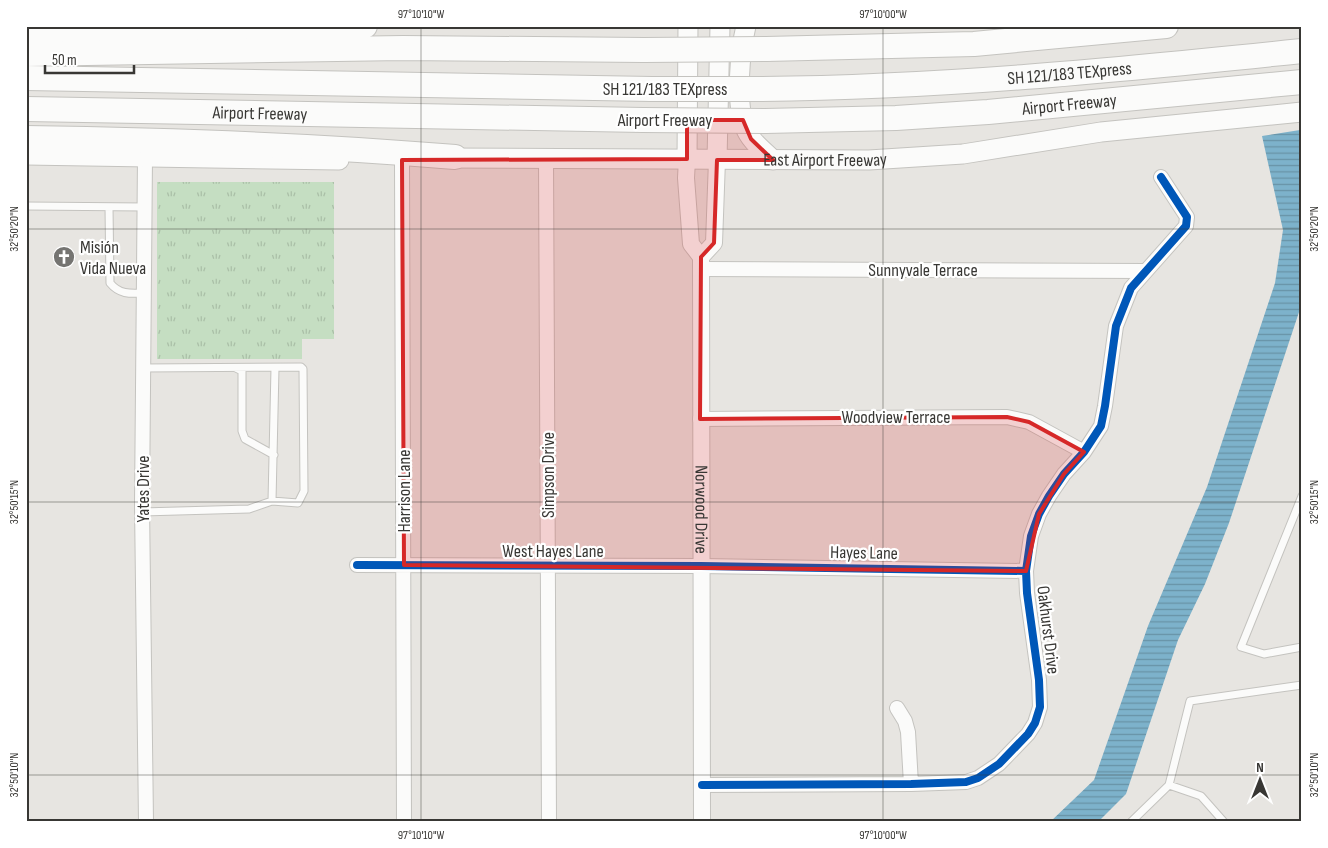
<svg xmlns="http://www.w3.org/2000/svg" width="1328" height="848" font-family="'Sofia Sans Condensed',sans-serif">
  <defs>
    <pattern id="grass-tufts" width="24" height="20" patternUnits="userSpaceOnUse" patternTransform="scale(1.25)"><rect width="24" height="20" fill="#c5dec2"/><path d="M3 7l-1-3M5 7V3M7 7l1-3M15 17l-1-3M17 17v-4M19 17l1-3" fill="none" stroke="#aabfa7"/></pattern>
    <pattern id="water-rules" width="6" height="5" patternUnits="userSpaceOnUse" patternTransform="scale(1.25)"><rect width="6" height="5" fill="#7db2cb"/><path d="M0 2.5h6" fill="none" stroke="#6792a6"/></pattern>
  </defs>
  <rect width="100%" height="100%" fill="#e7e5e1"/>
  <!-- grass -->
  <path fill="url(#grass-tufts)" d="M157 182H334V339H302V359H157Z"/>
  <!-- water -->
  <path fill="url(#water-rules)" d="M1300 130 1302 139V303L1229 523 1205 584 1178 640 1126 794 1098 822H1050L1094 780 1148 626 1207 487 1275 283 1283 230 1262 136Z"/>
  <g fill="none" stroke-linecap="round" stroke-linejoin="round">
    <!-- service casing -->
    <g stroke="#c4c3bf" stroke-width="9">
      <path id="service" d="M26 206 145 207
        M109 207 110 283C119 294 129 294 144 293
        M236 368 242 371V431L245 439 274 455
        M1302 496 1241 647 1264 654 1302 647
        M272 501 275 368
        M142 512 249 509 272 501 298 503 304 491 303 369 301 367 143 368
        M1169 785 1201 796 1224 822
        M1131 822 1169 785 1190 701 1302 685"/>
    </g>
    <!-- minor casing -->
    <g stroke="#c4c3bf" stroke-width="16">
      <path id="minor" d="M145 157 142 505 146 822
        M546 159 549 822
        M402 160 404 822
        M701 269 1145 271
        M700 419 1007 417 1029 422 1084 452
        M357 565 701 566 1026 571
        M897 708 905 721 908 732 911 784
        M702 785 911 784 966 782 978 778 999 764 1028 734 1035 723 1040 707 1039 680 1027 593 1026 571 1031 536 1039 514 1049 496 1064 474 1084 452 1101 426 1105 406 1116 326 1131 288 1186 226 1187 217 1161 177"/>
    </g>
    <!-- tertiary casing -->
    <g stroke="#c4c3bf" stroke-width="18">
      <g id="tertiary">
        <path id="s1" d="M687 159 686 178 691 244 701 257 702 822"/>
        <path d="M701 257 714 243 717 160"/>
      </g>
    </g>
    <!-- secondary casing -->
    <g stroke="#c4c3bf" stroke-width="21">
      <g id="secondary">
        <path d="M746 26C740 51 735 103 745 127 750 141 763 150 773 160"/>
        <path d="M26 155 339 160"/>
        <path id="s2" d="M441 158 869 160 963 154 1101 132 1302 112"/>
        <path d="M687 159 688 26"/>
        <path d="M717 160 720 26"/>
      </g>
    </g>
    <!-- motorway casing -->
    <g stroke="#c4c3bf" stroke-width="26">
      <g id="motorway">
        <path d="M26 33 218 29 353 33 365 26"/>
        <path d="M766 49 974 44 1166 26"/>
        <path d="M26 54 403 48 644 50"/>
        <path d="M26 78 652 89"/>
        <path id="s3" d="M752 89C936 88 1119 70 1302 51"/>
        <path id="s4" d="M26 109 643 120"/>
        <path id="s5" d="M765 121 896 118 988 112 1302 82"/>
        <path d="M26 138C170 140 312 145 455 157"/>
      </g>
    </g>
    <!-- service -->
    <use href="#service" stroke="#fbfbfa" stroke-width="7"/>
    <!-- minor -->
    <use href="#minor" stroke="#fbfbfa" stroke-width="14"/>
    <!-- tertiary -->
    <use href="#tertiary" stroke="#fbfbfa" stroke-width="16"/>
    <!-- secondary -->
    <use href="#secondary" stroke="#fbfbfa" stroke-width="19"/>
    <!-- motorway -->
    <use href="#motorway" stroke="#fbfbfa" stroke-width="24"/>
    <!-- motorway-bridge casing -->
    <g stroke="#c4c3bf" stroke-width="26" stroke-linecap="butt">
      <path id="motorway-bridge" d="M644 50 766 49
        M652 89H752
        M643 120 765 121"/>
    </g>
    <!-- motorway-bridge -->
    <use href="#motorway-bridge" stroke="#fbfbfa" stroke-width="24"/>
    <!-- cycleway casing -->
    <g stroke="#fff" stroke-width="11">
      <path id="cycleway" d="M357 565 701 566 1026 571
        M702 785 911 784 966 782 978 778 999 764 1028 734 1035 723 1040 707 1039 680 1027 593 1026 571 1031 536 1039 514 1049 496 1064 474 1084 452 1101 426 1105 406 1116 326 1131 288 1186 226 1187 217 1161 177"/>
    </g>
    <!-- cycleway -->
    <use href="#cycleway" stroke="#0057b8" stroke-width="8"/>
  </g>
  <!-- marked area -->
  <path fill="#d62828" fill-opacity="0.2" stroke="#d62828" stroke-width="4" stroke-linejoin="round" d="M687 120H743L751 139 773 160H717L714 243 701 257 700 419 1007 417 1029 422 1084 452 1064 474 1039 514 1026 571 404 565 402 160 687 159Z"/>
  <!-- ticks -->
  <path fill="none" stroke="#383734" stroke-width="1" stroke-opacity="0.45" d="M421 26V822M883 26V822M26 229H1302M26 502H1302M26 775H1302"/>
  <!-- icons -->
  <defs>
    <g id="church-disc" transform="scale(1.125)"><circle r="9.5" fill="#757471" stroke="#fff"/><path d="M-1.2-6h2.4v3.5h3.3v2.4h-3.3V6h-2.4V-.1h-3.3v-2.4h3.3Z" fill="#fff"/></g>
  </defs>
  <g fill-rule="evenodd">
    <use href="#church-disc" x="64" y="257"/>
  </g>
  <g text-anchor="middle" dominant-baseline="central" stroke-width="4.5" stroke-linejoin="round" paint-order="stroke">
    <!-- street labels -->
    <g font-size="18" fill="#383734" stroke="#fff">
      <text stroke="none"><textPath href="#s3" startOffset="318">SH 121/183 TEXpress</textPath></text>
      <text x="665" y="89">SH 121/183 TEXpress</text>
      <text stroke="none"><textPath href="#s5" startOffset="305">Airport Freeway</textPath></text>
      <text stroke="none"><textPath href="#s4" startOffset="234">Airport Freeway</textPath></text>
      <text x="665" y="120">Airport Freeway</text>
      <text stroke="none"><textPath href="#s2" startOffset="384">East Airport Freeway</textPath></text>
      <text x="923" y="270">Sunnyvale Terrace</text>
      <text x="896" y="417">Woodview Terrace</text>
      <text transform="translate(548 475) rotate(-90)">Simpson Drive</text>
      <text transform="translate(143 489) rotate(-90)">Yates Drive</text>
      <text transform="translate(404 491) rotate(-90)">Harrison Lane</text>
      <text stroke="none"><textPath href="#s1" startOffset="354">Norwood Drive</textPath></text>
      <text x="553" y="551">West Hayes Lane</text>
      <text transform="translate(864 553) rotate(1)">Hayes Lane</text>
      <text transform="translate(1048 630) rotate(83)">Oakhurst Drive</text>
    </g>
    <!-- poi labels -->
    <g font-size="18" fill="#383734" stroke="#fff" text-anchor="start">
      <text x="80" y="247">Misión<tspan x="80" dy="21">Vida Nueva</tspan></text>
    </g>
  </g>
  <!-- border -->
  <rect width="1328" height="848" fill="none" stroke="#ffffff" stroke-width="55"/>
  <!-- north arrow -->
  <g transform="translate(1260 780)" stroke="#ffffff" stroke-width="4" paint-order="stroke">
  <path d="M0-4L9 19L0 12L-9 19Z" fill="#383734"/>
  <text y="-8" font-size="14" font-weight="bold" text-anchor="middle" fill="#383734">N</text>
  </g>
  <!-- scale -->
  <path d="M45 65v8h89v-8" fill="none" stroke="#383734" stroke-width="2.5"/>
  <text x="52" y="65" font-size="15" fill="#383734" stroke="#ffffff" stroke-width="4" paint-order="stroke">50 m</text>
  <rect x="28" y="28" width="1272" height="792" fill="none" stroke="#383734" stroke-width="2"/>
  <g font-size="12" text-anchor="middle" fill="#383734">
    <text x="421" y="18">97°10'10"W</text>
    <text x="883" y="18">97°10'00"W</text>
    <text transform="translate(14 229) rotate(-90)" y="4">32°50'20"N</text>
    <text transform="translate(1314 229) rotate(-90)" y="4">32°50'20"N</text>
    <text transform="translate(14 502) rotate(-90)" y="4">32°50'15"N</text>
    <text transform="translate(1314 502) rotate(-90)" y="4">32°50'15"N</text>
    <text transform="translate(14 775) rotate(-90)" y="4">32°50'10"N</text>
    <text transform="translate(1314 775) rotate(-90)" y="4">32°50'10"N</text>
    <text x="421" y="839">97°10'10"W</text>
    <text x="883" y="839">97°10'00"W</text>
  </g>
</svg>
